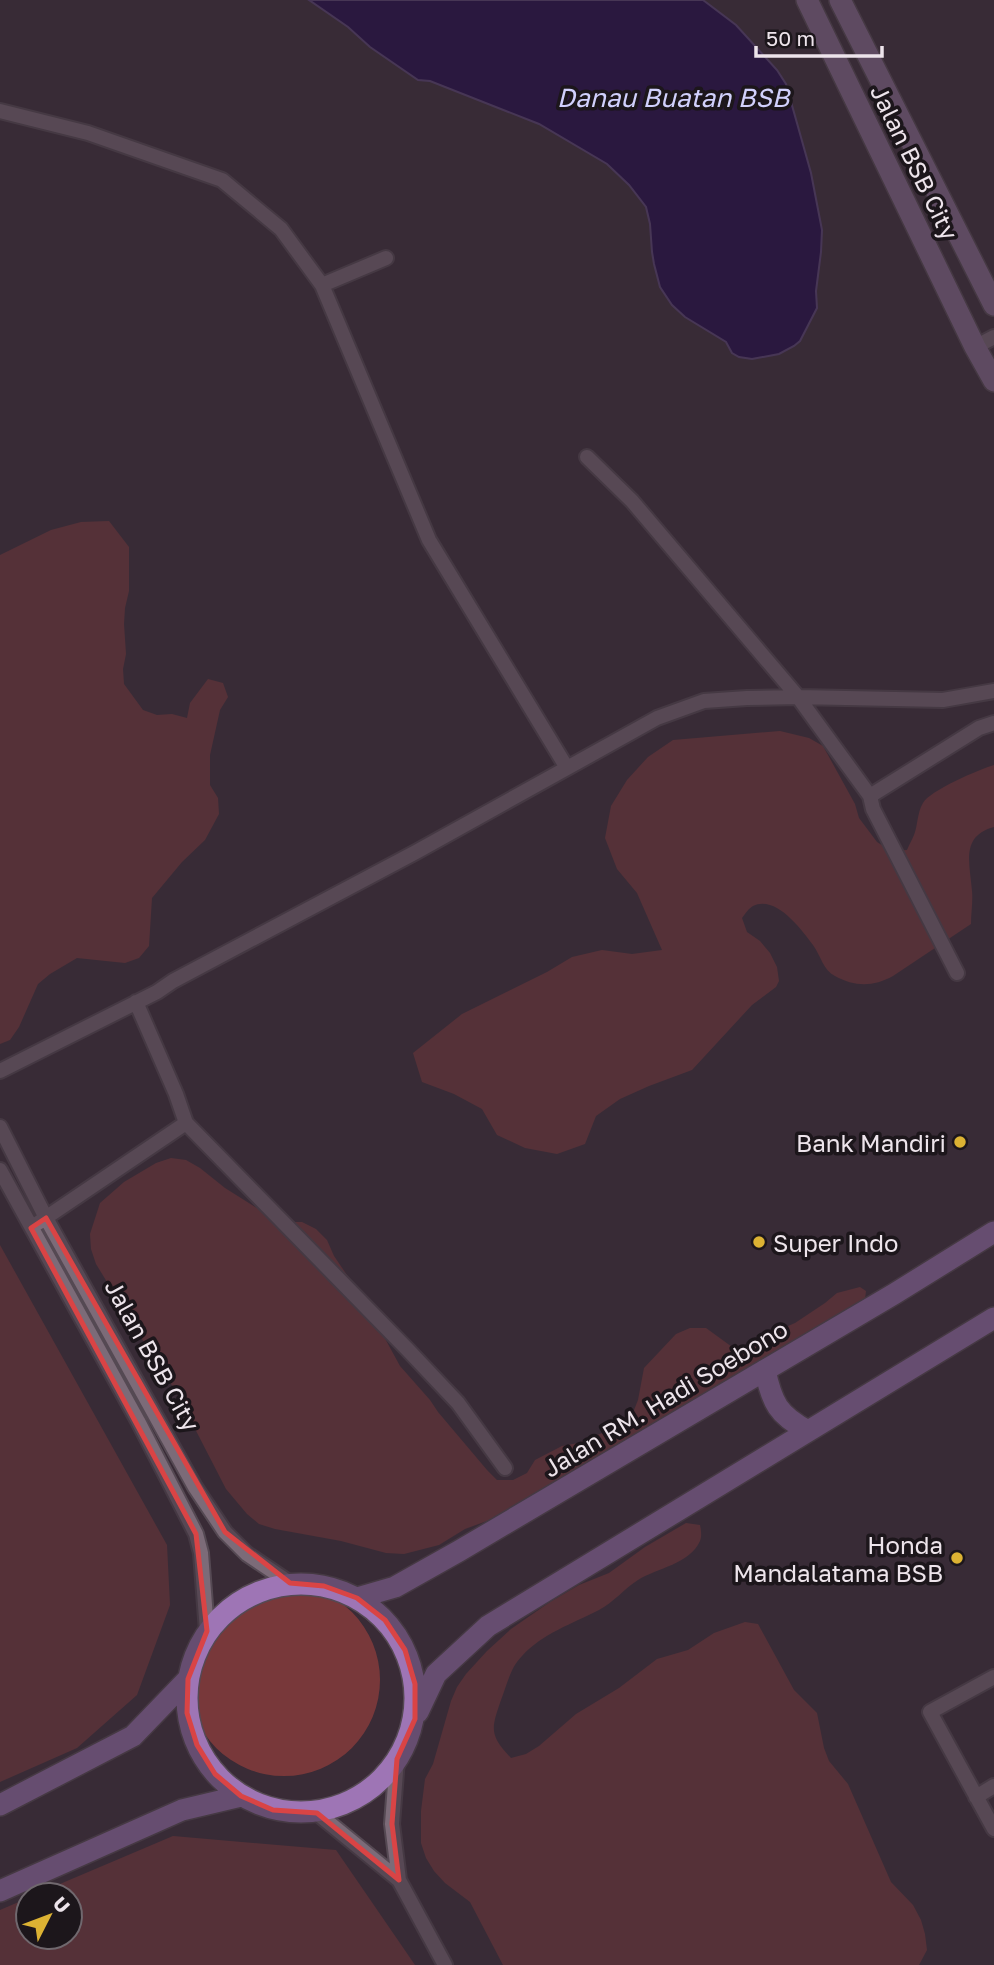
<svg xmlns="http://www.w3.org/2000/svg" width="994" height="1965" font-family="'Golos Text',sans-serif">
  <rect width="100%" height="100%" fill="#392b36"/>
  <!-- green -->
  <path fill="#78383a" d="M109 521 129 547V591L125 608 124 624 126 654 123 669 124 684 143 710 157 715 172 714 187 718 190 703 208 679 223 683 228 697 220 710 210 755V785L218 798 219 814 205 840 182 862 152 898 149 946 139 958 125 963 77 958 50 974 38 984 19 1027 10 1040 0 1044V555L51 530 81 522Z
    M780 731 809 738 823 746 855 804 859 818 877 842 891 851 907 850C909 845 912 840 914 835 918 825 917 813 923 803 929 791 980 769 994 765V827C960 836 970 864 972 891 973 902 971 913 971 924L893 976C873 987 855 987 835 976 823 970 821 956 813 945 801 929 776 895 753 906 749 908 745 914 742 918L747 932 760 941 770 953 777 967 779 981 776 987 752 1005 692 1070 649 1086 620 1099 596 1116 585 1144 557 1154 525 1148 497 1135 482 1109 454 1094 422 1082 413 1053 462 1014 547 972 572 957 602 950 632 954 662 950 637 893 617 869 605 838 611 806 627 780 648 757 673 740Z
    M171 1158 186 1160 200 1168 225 1188 273 1218 287 1222H302L316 1229 327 1240 334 1256 364 1300 400 1366 430 1400 438 1412 487 1470 497 1480H513L527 1473 535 1460 562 1446 578 1443 607 1431 632 1415 638 1400 644 1368 676 1334 690 1328H706L739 1352 772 1333 795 1323 825 1303 837 1293 860 1287 866 1291 865 1299 637 1436 570 1473 495 1518 465 1529 439 1545 404 1554 386 1553 341 1541 275 1529 259 1524 247 1514 226 1489 174 1388 164 1375 96 1264 91 1249 90 1234 100 1203 124 1182 156 1163Z
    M0 1245 167 1545 170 1605 137 1695 77 1748 0 1782Z
    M686 1523 700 1525C701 1530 702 1536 700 1541 690 1564 657 1568 638 1580 624 1589 614 1602 599 1610 572 1624 543 1633 522 1656 510 1668 507 1685 501 1700 491 1729 489 1735 511 1758L526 1754 539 1746 576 1714 619 1688 657 1659 688 1650 714 1633 745 1622 758 1624 794 1690 817 1713 824 1748 829 1761 848 1784 891 1882 913 1905 921 1920 925 1934 927 1950 919 1965H503L470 1902 445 1883 434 1871 426 1858 421 1843V1811L425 1779 433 1764 451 1701 457 1687 466 1674 487 1651 511 1629 550 1602 579 1585 609 1573 645 1547Z
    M188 1680a96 96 0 1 1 192 0a96 96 0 1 1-192 0Z
    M173 1836 336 1850 415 1965H0V1910L28 1898V1937H70V1895H34Z"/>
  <!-- water -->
  <path fill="#1a004b" stroke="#59447b" stroke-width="2" d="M309 0H703L736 25 777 70 786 84 811 173 822 230 821 252 816 291 817 308 800 341 794 346 779 354 752 359 739 357 732 353 726 342 685 317 672 305 660 287 654 264 652 252 650 224 646 207 629 185 607 164 539 124 430 81 418 80 370 47 348 27Z"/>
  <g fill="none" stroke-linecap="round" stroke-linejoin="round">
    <!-- street casing -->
    <g stroke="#554953" stroke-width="18">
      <path id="street" d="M0 111 88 133 222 180 281 229 322 285
        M386 258 322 285 429 540 567 768
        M975 347 994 337
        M587 457 632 501 798 697 870 796 873 809 957 973
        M870 796 979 728 994 723
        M0 1071 157 992 173 981 416 852 657 718 704 701 747 698 798 697 943 700 994 691
        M186 1123 409 1351 458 1403 505 1468
        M0 1127 46 1218 195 1487 225 1532 247 1554 290 1583
        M0 1170 138 1421 196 1534 201 1553 207 1631
        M38 1223 186 1123 176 1094 136 1002
        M994 1677 930 1712 994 1829
        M397 1759 392 1824 399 1880 445 1965
        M976 1797 994 1786
        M317 1813 399 1880"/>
    </g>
    <!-- secondary casing -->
    <g stroke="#554953" stroke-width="24">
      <path id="secondary" d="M807 0 975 347 994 381
        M840 0 994 305"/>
    </g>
    <!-- primary casing -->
    <g stroke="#554953" stroke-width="24">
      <path id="primary" d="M765 1370C772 1403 778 1415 808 1431
        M187 1698a114 114 0 1 1 228 0a114 114 0 1 1-228 0Z
        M357 1598 395 1587 459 1551 894 1294 994 1232
        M418 1712 436 1674 488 1626 994 1318
        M0 1805 133 1736 188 1679
        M0 1891 182 1810 241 1796"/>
    </g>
    <!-- street -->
    <use href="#street" stroke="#7c6b78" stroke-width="14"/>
    <!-- secondary -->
    <use href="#secondary" stroke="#8d7096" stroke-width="21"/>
    <!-- primary -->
    <use href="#primary" stroke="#9e75b5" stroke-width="21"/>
  </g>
  <!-- marked area -->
  <path d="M0 0H994V1965H0ZM46 1218 225 1532 290 1583 324 1586 357 1598 385 1620 405 1650 415 1684V1719L397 1759 392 1824 399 1880 317 1813 273 1810 241 1796 215 1774 197 1745 187 1713 188 1679 207 1631 196 1534 31 1228Z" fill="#392b36" fill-opacity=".55" fill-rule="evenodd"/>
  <path fill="none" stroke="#d94445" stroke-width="5" stroke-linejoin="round" d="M46 1218 225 1532 290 1583 324 1586 357 1598 385 1620 405 1650 415 1684V1719L397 1759 392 1824 399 1880 317 1813 273 1810 241 1796 215 1774 197 1745 187 1713 188 1679 207 1631 196 1534 31 1228Z"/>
  <!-- markers -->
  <g fill="#dcb233" stroke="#1c161b" stroke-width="2.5">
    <circle cx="960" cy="1142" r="7"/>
    <circle cx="759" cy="1242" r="7"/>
    <circle cx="957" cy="1558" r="7"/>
  </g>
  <g text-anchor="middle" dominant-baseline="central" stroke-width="7" stroke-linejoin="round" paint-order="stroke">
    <!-- street labels -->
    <g font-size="24" fill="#ede4eb" stroke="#1c161b">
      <text transform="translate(915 162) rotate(64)">Jalan BSB City</text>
      <text transform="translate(153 1355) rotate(61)">Jalan BSB City</text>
      <text transform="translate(665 1398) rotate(-31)">Jalan RM. Hadi Soebono</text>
    </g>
    <!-- poi labels -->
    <g font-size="24" fill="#ede4eb" stroke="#1c161b" text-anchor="end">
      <text x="946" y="1142">Bank Mandiri</text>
      <text x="773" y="1242" text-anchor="start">Super Indo</text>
      <text x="943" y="1544">Honda<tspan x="943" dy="28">Mandalatama BSB</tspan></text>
    </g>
    <!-- water labels -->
    <g font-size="26" font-style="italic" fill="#d1d0fc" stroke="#1c161b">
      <text x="673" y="97">Danau Buatan BSB</text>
    </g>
  </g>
  <!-- north arrow -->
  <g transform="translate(49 1916) rotate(48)"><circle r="33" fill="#1c161b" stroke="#70686e" stroke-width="2"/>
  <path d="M0-5L12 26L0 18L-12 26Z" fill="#dcb233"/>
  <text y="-10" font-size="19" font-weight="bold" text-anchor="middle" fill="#ede4eb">U</text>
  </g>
  <!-- scale -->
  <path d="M756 46v10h126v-10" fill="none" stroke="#ede4eb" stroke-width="3.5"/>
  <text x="766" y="46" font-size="21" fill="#ede4eb" stroke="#1c161b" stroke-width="5" paint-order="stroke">50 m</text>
</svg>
